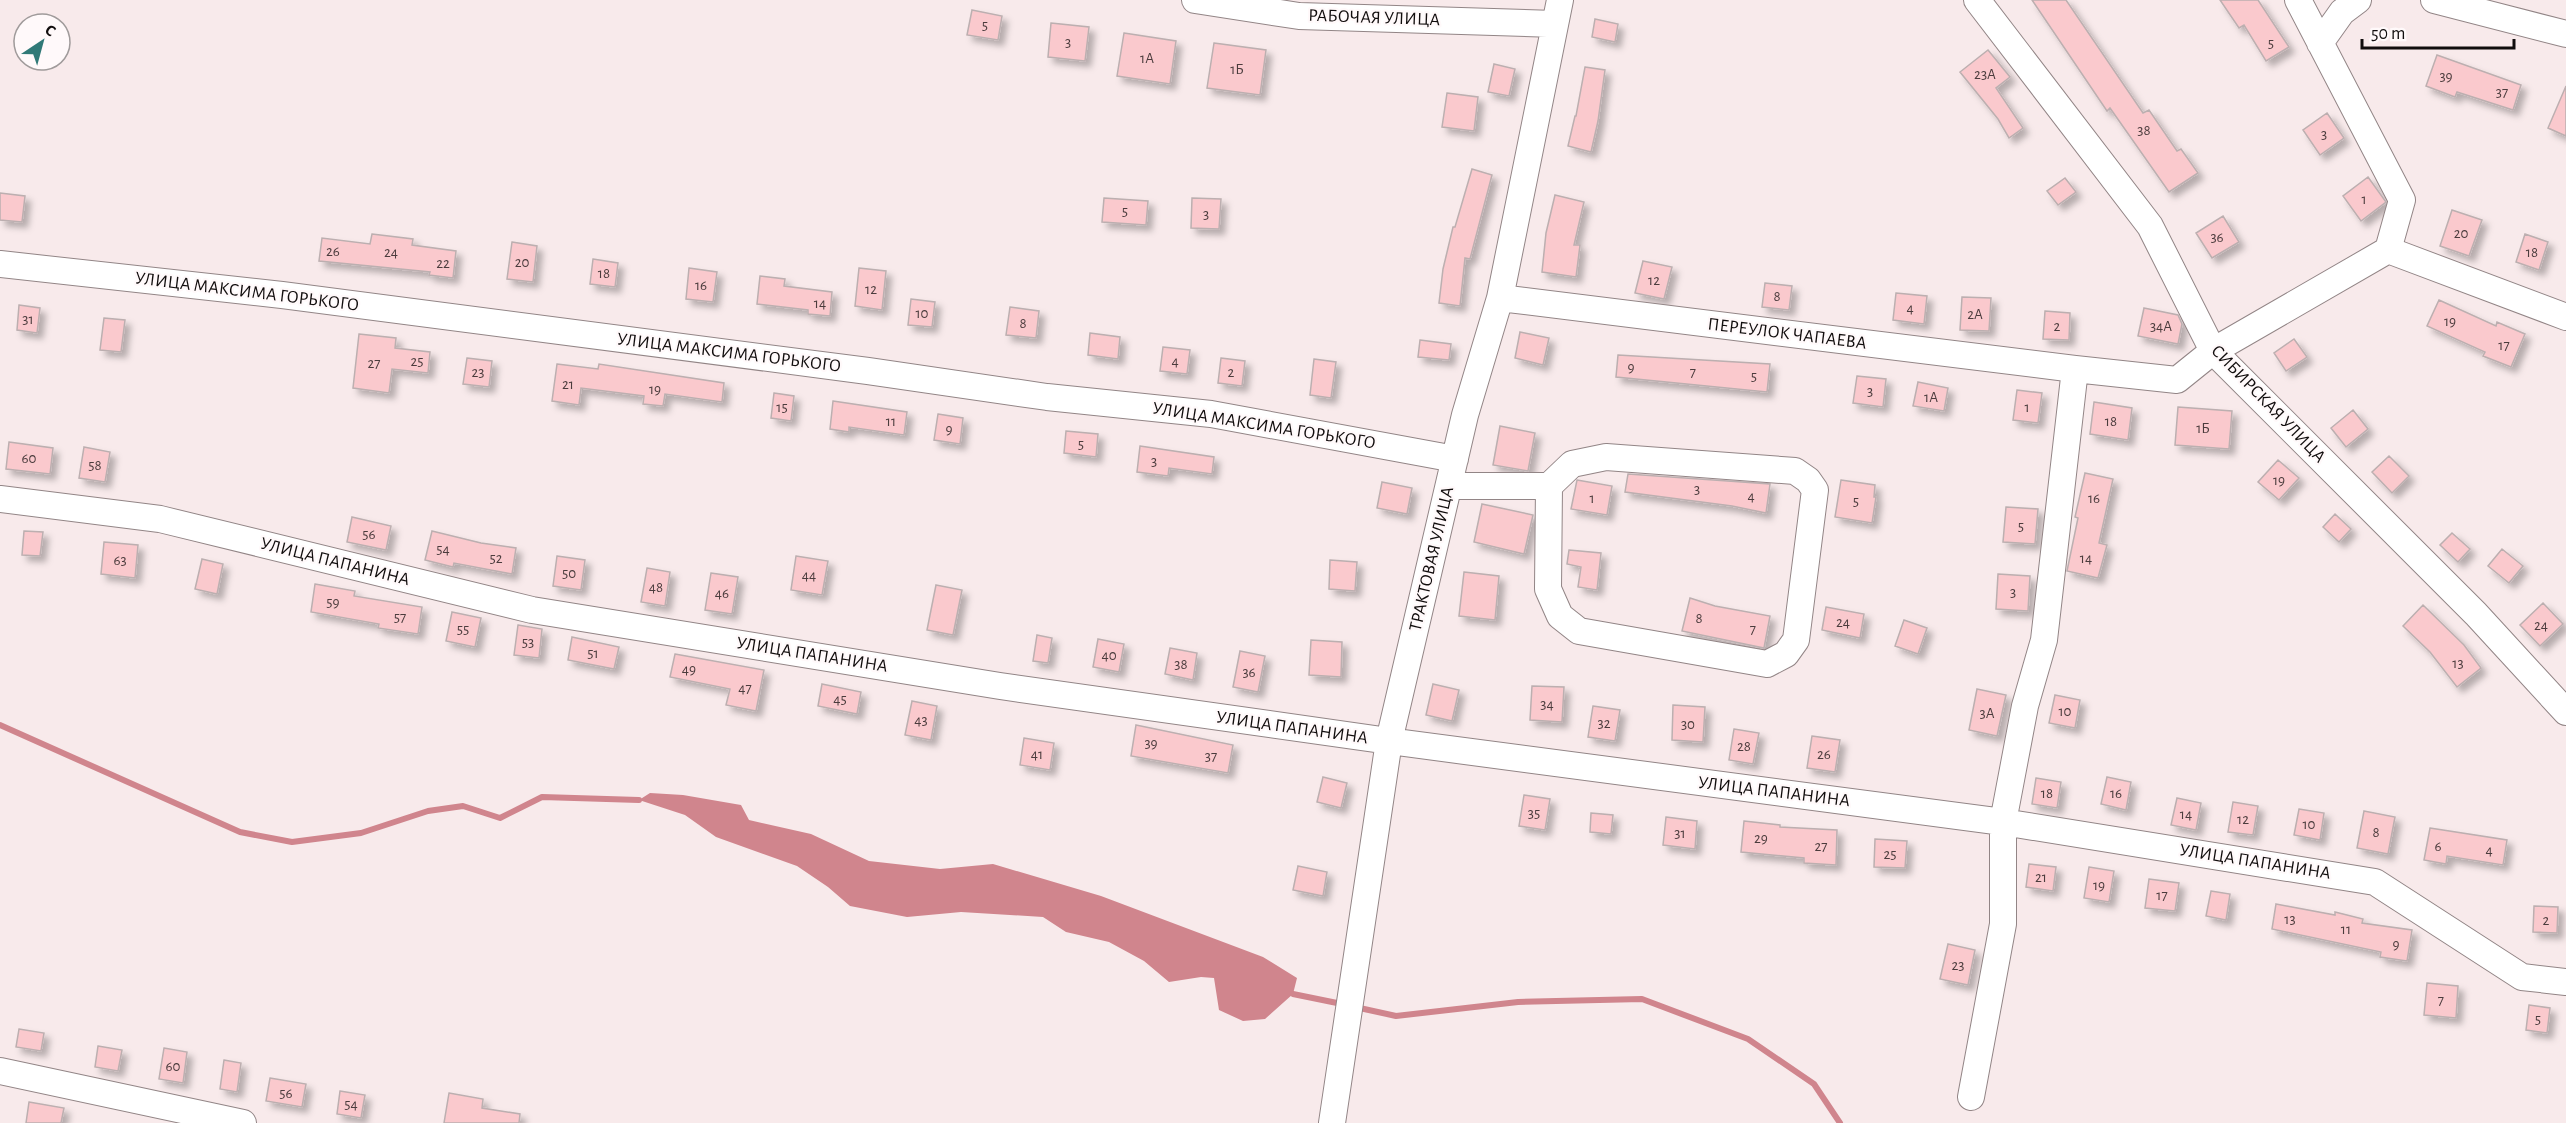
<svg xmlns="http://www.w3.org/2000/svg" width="2566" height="1123" font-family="'Alegreya Sans',sans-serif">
  <defs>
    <filter id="shadow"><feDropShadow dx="5.5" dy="5.5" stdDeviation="3" flood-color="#0004"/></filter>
  </defs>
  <rect width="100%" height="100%" fill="#f8eaeb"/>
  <!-- water -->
  <path fill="#d0858d" d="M650 793 683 795 741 805 749 820 811 834 869 861 940 869 993 864 1101 896 1263 957 1297 978 1293 994 1265 1019 1243 1021 1219 1010 1214 978 1201 977 1169 982 1144 961 1109 942 1066 932 1043 917 961 912 907 917 850 906 828 887 797 866 716 837 685 815 639 800Z"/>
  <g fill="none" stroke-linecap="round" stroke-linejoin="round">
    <!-- stream -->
    <path stroke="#d0858d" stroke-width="6" d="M0 725 240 832 292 842 361 833 428 811 463 806 500 818 542 797 639 800
      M1293 994 1342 1004
      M1355 1007 1396 1016 1518 1002 1642 999 1748 1039 1814 1084 1840 1123"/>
  </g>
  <!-- building -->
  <path fill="#fac9cd" stroke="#bcafb0" stroke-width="1.5" filter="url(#shadow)" d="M2032 0H2066L2143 113 2149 110 2177 151 2181 149 2198 173 2169 192 2110 108 2107 111Z
    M2220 0H2258L2289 47 2266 61 2244 25 2239 28Z
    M972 10 1002 16 998 40 967 35Z
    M1595 19 1618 24 1615 42 1592 37Z
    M1051 23 1089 27 1085 61 1048 57Z
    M1124 33 1176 41 1170 84 1117 76Z
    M1214 43 1266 50 1260 95 1207 88Z
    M1988 50 2010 77 1996 88 2023 128 2009 138 1998 119 1960 72Z
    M2437 55 2521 85 2513 110 2457 92 2455 97 2426 86Z
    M1494 64 1515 69 1509 96 1488 92Z
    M1585 67 1605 70 1598 121 1591 152 1568 146 1575 116H1576Z
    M2566 86V136L2548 128Z
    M1447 93 1478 97 1474 131 1442 127Z
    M2327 113 2344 138 2320 155 2303 130Z
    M1472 169 1492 175 1470 259 1465 258 1460 306 1439 303 1443 269 1453 227H1455Z
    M2368 177 2386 202 2361 221 2343 196Z
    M2065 178 2076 192 2058 205 2047 191Z
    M0 193 25 196 22 222 0 220Z
    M1555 195 1584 202 1574 245H1580L1576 277 1542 272 1546 233Z
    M1104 198 1148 201 1146 225 1102 222Z
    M1192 198 1221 199 1219 229 1191 228Z
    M2452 210 2482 220 2469 256 2440 246Z
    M2223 216 2239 242 2212 258 2196 233Z
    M372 234 413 239 412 245 456 251 453 278 429 275 430 272 319 261 322 238 370 244Z
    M2525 234 2548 242 2539 270 2516 262Z
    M512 242 537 246 533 282 507 279Z
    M593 259 618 263 615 287 590 284Z
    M1643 261 1672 267 1664 299 1635 293Z
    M689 268 717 272 713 302 686 299Z
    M859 268 886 271 882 310 855 306Z
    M760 276 785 279 784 286 832 292 830 316 808 314V310L757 304Z
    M1765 283 1792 286 1789 310 1762 307Z
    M1896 293 1927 296 1924 324 1893 320Z
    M1962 297 1991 298 1989 331 1960 330Z
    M911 299 935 302 932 327 908 325Z
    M2439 300 2496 326 2497 322 2525 334 2511 367 2483 356 2485 352 2427 326Z
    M19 305 40 308 37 333 17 330Z
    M1010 307 1039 311 1036 338 1006 335Z
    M2144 308 2178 315 2182 324 2178 344 2138 336Z
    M2045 311 2070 313 2069 340 2043 339Z
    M104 318 125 320 121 352 100 350Z
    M1520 332 1549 338 1543 365 1515 358Z
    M1090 333 1120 337 1118 359 1088 355Z
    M359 334 396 338 395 348 430 352 428 373 392 369 389 393 353 388Z
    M2294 339 2307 357 2286 371 2274 353Z
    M1420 340 1451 344 1449 360 1418 357Z
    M1163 347 1190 350 1187 374 1160 371Z
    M1618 355 1770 364 1767 392 1616 377Z
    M467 358 492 361 489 387 463 384Z
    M1221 358 1245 361 1242 386 1218 383Z
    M1314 359 1336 362 1331 398 1310 395Z
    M557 364 598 369 599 364 724 383 722 402 665 394 663 406 643 404 644 396 581 388 579 405 552 401Z
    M1857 376 1886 379 1883 407 1853 403Z
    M1918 382 1948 388 1944 411 1913 406Z
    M2017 390 2042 393 2038 423 2013 420Z
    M774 393 794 396 791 421 771 418Z
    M833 401 907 412 904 435 849 427V432L830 429Z
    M2094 402 2132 408 2128 440 2090 434Z
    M2178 407 2232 411 2229 449 2175 445Z
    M2353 410 2368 429 2346 447 2331 428Z
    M938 414 963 418 960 444 934 440Z
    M1500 426 1535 433 1528 471 1493 465Z
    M1066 431 1098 434 1096 457 1064 453Z
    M9 442 53 448 50 474 6 469Z
    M1140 446 1214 457 1212 474 1169 468 1168 476 1137 472Z
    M84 447 110 452 105 482 79 478Z
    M2389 456 2409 476 2392 493 2372 472Z
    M2278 460 2299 478 2279 500 2258 482Z
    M2085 473 2113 479 2099 543 2107 545 2098 578 2067 571 2078 518 2075 517Z
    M1628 474 1770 484 1766 513 1732 506 1625 492Z
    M1577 480 1612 486 1607 515 1571 509Z
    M1841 480 1875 485 1874 497H1876L1872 523 1835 517Z
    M1382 482 1412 488 1407 514 1377 508Z
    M1482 504 1533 515 1524 554 1474 542Z
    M2006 507 2038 509 2035 544 2003 542Z
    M2335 514 2351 529 2339 542 2323 527Z
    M352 517 391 526 386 550 347 542Z
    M24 531 43 532 40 556 22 555Z
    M432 531 481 543 516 548 512 574 454 563 453 567 425 560Z
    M2452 533 2470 549 2458 562 2440 545Z
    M104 542 138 545 135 578 101 574Z
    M2502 549 2523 566 2509 583 2488 566Z
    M1569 550 1601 553 1597 590 1578 587 1581 567 1567 564Z
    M557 556 585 560 581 590 553 586Z
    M796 556 828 561 822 595 791 590Z
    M202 559 223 564 217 594 195 589Z
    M1330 560 1357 562 1355 591 1329 589Z
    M647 568 670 572 665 606 641 602Z
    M1464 572 1499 576 1495 620 1459 616Z
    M711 573 738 577 732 614 705 610Z
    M1998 574 2030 576 2028 611 1996 609Z
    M315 584 355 591 354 596 422 607 418 634 378 628 379 624 311 612Z
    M936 585 962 590 953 635 927 630Z
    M1690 598 1715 606 1770 616 1764 648 1682 631Z
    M2543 603 2563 624 2540 646 2520 625Z
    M2423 605 2464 645 2481 668 2457 687 2430 652 2403 626Z
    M1826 607 1864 614 1860 638 1822 630Z
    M452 612 481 618 475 647 446 641Z
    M1904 620 1927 628 1918 654 1895 646Z
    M518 625 542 629 539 658 514 655Z
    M1037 635 1052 638 1048 663 1033 661Z
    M572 637 619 647 614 669 568 660Z
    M1098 639 1124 644 1119 672 1093 667Z
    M1311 640 1342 642 1341 677 1309 675Z
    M1170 648 1197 653 1193 680 1165 674Z
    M1240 651 1265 656 1258 692 1233 687Z
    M675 654 764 670 756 711 726 705 730 689 670 677Z
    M822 684 861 692 857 714 818 706Z
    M1433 684 1459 690 1452 721 1426 715Z
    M1532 686 1564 687 1562 722 1530 720Z
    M1977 689 2006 695 1997 736 1969 730Z
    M2055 695 2080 700 2075 728 2049 723Z
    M912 701 937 706 931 740 905 735Z
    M1673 705 1705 707 1703 742 1672 740Z
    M1593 706 1620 710 1615 741 1588 737Z
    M1136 725 1233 745 1228 773 1131 756Z
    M1734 729 1759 733 1753 764 1729 760Z
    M1812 736 1840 740 1835 772 1807 768Z
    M1024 738 1054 743 1050 770 1020 765Z
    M1323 777 1347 783 1341 808 1317 802Z
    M2107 777 2131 782 2126 810 2101 804Z
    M2036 778 2061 782 2057 808 2032 804Z
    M1524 795 1550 799 1545 830 1519 826Z
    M2177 798 2201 803 2196 830 2171 825Z
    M2233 802 2258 806 2253 835 2228 832Z
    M2299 809 2324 813 2320 840 2294 835Z
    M2364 811 2395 817 2388 854 2357 848Z
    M1591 813 1613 815 1611 834 1590 832Z
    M1666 817 1697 821 1695 849 1663 845Z
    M1744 821 1780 825V827L1837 830 1836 865 1804 863V858L1741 852Z
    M2430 828 2507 840 2503 865 2447 856 2446 864 2424 860Z
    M1875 839 1907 841 1905 868 1874 867Z
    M2029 864 2056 867 2053 891 2026 887Z
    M1298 866 1327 872 1323 896 1293 890Z
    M2089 867 2114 871 2109 902 2084 898Z
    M2149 879 2179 883 2175 911 2145 908Z
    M2211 891 2230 894 2226 920 2206 916Z
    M2276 904 2335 915V912L2363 919 2362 923 2412 930 2407 961 2380 957 2381 952 2272 929Z
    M2534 906 2558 907 2557 933 2533 932Z
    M1948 944 1975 950 1968 985 1940 979Z
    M2427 983 2458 986 2456 1018 2424 1015Z
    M2529 1005 2550 1008 2547 1033 2526 1030Z
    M19 1029 44 1033 41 1051 16 1047Z
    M98 1046 122 1050 118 1071 95 1067Z
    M164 1048 187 1052 183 1083 159 1079Z
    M224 1060 241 1063 237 1092 220 1089Z
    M270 1078 306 1084 302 1107 266 1101Z
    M340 1091 365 1095 361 1118 337 1114Z
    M449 1093 483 1099 482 1108 520 1114 519 1123H444Z
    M29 1102 64 1108 61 1123H26Z"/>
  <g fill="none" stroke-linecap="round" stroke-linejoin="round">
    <!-- minor casing -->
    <g stroke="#928586" stroke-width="28">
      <path id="minor" d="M1195 0 1299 16 1555 24
        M1977 0 2150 226 2213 351 2476 614 2566 712
        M2434 0 2566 34
        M2320 43 2342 12 2358 0
        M2388 250 2566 317
        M0 264 282 295 868 371 1047 397 1211 414 1455 459
        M1500 298 2075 369 2177 380 2213 351 2388 250 2402 200 2298 0
        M1606 457 1795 471 1808 480 1815 490 1796 640 1786 654 1767 664 1579 631 1560 616 1548 589 1549 486 1572 464Z
        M1449 486H1549
        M0 499 160 519 532 610 1000 686 1389 741 2003 822 2375 882 2522 977 2566 982
        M0 1071 243 1123
        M1971 1097 2003 924V822L2025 706 2044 640 2075 369
        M1332 1123 1389 741 1465 415 1500 298 1560 0"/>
    </g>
    <!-- minor -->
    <use href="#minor" stroke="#fff" stroke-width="26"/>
  </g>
  <g text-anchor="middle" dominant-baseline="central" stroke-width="4.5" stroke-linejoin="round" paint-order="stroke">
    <!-- number labels -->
    <g font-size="15" fill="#4b3c3d">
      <text x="985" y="25">5</text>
      <text x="1068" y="42">3</text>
      <text x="2271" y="43">5</text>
      <text x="1147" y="58">1А</text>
      <text x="1237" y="69">1Б</text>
      <text x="1985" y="74">23А</text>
      <text x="2446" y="76">39</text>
      <text x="2502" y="92">37</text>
      <text x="2144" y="130">38</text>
      <text x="2324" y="134">3</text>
      <text x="2364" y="199">1</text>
      <text x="1125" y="211">5</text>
      <text x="1206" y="214">3</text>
      <text x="2461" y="233">20</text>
      <text x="2217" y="237">36</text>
      <text x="333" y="251">26</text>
      <text x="391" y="252">24</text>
      <text x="2532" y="252">18</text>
      <text x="522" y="262">20</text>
      <text x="443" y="263">22</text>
      <text x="604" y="273">18</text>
      <text x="1654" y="280">12</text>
      <text x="701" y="285">16</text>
      <text x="871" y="289">12</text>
      <text x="1777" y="296">8</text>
      <text x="820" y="303">14</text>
      <text x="1910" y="308">4</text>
      <text x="922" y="313">10</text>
      <text x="1975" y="314">2А</text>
      <text x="28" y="319">31</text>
      <text x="2450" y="321">19</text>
      <text x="1023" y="323">8</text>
      <text x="2057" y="326">2</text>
      <text x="2161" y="326">34А</text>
      <text x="2504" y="345">17</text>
      <text x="417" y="361">25</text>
      <text x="1175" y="361">4</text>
      <text x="374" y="363">27</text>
      <text x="1631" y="367">9</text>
      <text x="478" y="372">23</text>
      <text x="1231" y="372">2</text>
      <text x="1693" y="372">7</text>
      <text x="1754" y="376">5</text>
      <text x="568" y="384">21</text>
      <text x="655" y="389">19</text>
      <text x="1870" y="391">3</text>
      <text x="1931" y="397">1А</text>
      <text x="782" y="407">15</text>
      <text x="2027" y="407">1</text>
      <text x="891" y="421">11</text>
      <text x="2111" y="421">18</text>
      <text x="2203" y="428">1Б</text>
      <text x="949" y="429">9</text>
      <text x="1081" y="444">5</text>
      <text x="29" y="458">60</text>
      <text x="1154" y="461">3</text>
      <text x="95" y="465">58</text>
      <text x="2279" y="480">19</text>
      <text x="1697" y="489">3</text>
      <text x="1751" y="496">4</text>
      <text x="1592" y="498">1</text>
      <text x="2094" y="498">16</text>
      <text x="1856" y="501">5</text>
      <text x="2021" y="526">5</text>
      <text x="369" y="534">56</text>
      <text x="443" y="549">54</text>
      <text x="496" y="558">52</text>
      <text x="2086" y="558">14</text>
      <text x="120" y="560">63</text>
      <text x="569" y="573">50</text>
      <text x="809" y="575">44</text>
      <text x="656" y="587">48</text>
      <text x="2013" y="592">3</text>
      <text x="722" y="593">46</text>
      <text x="333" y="602">59</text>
      <text x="400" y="617">57</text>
      <text x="1699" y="618">8</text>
      <text x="1843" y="622">24</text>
      <text x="2541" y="625">24</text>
      <text x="463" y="629">55</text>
      <text x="1753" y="629">7</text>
      <text x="528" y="642">53</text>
      <text x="593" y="653">51</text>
      <text x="1109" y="655">40</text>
      <text x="2458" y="663">13</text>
      <text x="1181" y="664">38</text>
      <text x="689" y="669">49</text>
      <text x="1249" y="672">36</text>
      <text x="745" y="688">47</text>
      <text x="840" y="699">45</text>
      <text x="1547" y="704">34</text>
      <text x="2065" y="711">10</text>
      <text x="1987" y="713">3А</text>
      <text x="921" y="720">43</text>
      <text x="1604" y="723">32</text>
      <text x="1688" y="724">30</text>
      <text x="1151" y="743">39</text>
      <text x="1744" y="746">28</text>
      <text x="1037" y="754">41</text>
      <text x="1824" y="754">26</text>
      <text x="1211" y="756">37</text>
      <text x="2047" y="793">18</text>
      <text x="2116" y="793">16</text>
      <text x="1534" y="813">35</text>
      <text x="2186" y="814">14</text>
      <text x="2243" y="819">12</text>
      <text x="2309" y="824">10</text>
      <text x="2376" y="832">8</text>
      <text x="1680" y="833">31</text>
      <text x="1761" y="838">29</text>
      <text x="1821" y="846">27</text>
      <text x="2438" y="846">6</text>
      <text x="2489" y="850">4</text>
      <text x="1890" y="854">25</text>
      <text x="2041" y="877">21</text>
      <text x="2099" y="885">19</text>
      <text x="2162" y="895">17</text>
      <text x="2290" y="919">13</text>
      <text x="2546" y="920">2</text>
      <text x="2346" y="929">11</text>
      <text x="2396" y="944">9</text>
      <text x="1958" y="965">23</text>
      <text x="2441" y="1000">7</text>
      <text x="2538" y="1019">5</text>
      <text x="173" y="1066">60</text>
      <text x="286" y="1093">56</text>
      <text x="351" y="1104">54</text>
    </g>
    <!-- street labels -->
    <g font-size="18" fill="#110d0d" stroke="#fff9fa">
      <text transform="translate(1374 18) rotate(2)">РАБОЧАЯ УЛИЦА</text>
      <text transform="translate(247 292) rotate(7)">УЛИЦА МАКСИМА ГОРЬКОГО</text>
      <text transform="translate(1787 334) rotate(7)">ПЕРЕУЛОК ЧАПАЕВА</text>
      <text transform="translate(729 353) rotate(7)">УЛИЦА МАКСИМА ГОРЬКОГО</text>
      <text transform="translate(2268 404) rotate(46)">СИБИРСКАЯ УЛИЦА</text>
      <text transform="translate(1264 426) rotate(9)">УЛИЦА МАКСИМА ГОРЬКОГО</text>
      <text transform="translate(1432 559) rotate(-77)">ТРАКТОВАЯ УЛИЦА</text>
      <text transform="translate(335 562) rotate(14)">УЛИЦА ПАПАНИНА</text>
      <text transform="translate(812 655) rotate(9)">УЛИЦА ПАПАНИНА</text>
      <text transform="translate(1292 728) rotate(8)">УЛИЦА ПАПАНИНА</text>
      <text transform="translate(1774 792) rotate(7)">УЛИЦА ПАПАНИНА</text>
      <text transform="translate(2255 862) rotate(9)">УЛИЦА ПАПАНИНА</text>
    </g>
  </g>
  <!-- north arrow -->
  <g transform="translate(42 42) rotate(36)"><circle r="28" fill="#fff9fa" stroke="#a09b9b" stroke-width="1.5"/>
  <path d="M0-4.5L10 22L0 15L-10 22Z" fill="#307977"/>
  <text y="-9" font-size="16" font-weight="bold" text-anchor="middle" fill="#110d0d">С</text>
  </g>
  <!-- scale -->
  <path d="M2362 39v9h152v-9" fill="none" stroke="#110d0d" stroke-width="3"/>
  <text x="2371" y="39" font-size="18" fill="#110d0d" stroke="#fff9fa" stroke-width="4.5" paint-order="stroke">50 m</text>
</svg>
